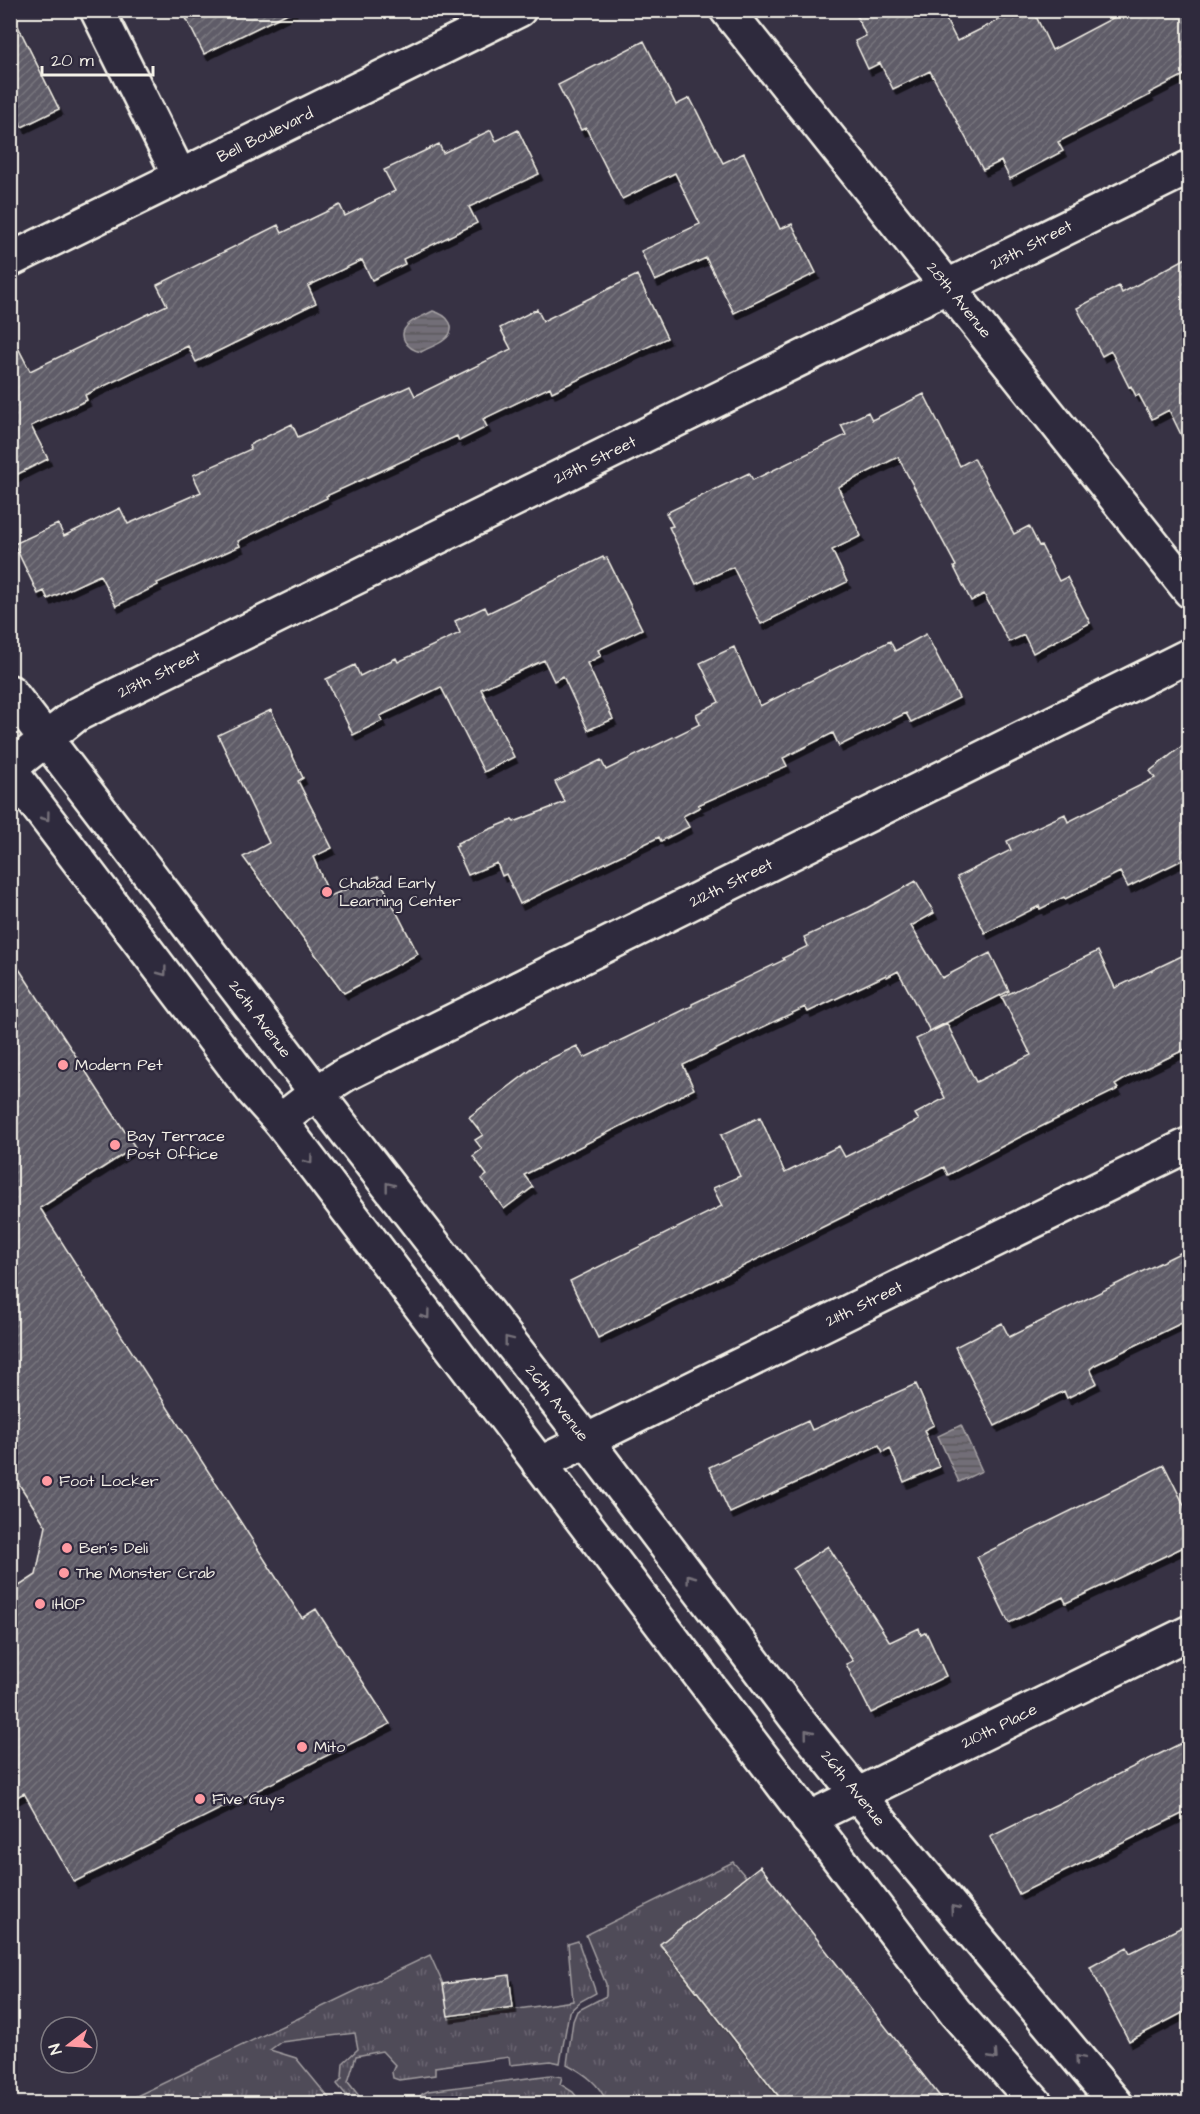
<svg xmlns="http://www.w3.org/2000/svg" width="1200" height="2114" font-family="'Architects Daughter',sans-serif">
  <defs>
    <pattern id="grass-tufts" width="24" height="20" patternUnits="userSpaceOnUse" patternTransform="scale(1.5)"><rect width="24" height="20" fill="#504b59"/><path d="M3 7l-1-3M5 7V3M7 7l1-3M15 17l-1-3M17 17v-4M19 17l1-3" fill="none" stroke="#6a6571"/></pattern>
    <pattern id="water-rules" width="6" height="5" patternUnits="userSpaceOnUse" patternTransform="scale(1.5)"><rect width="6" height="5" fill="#726e77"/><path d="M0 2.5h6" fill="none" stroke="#5b595c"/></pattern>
    <pattern id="building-hatch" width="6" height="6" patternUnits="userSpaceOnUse" patternTransform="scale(1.5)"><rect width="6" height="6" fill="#5f5c67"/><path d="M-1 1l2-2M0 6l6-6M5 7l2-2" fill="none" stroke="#77747d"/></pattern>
    <filter id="shadow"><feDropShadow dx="3.5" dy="6" stdDeviation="0" flood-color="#0009"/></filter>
  </defs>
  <rect width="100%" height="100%" fill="#373244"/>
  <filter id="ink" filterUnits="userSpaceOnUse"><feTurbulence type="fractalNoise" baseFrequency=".0167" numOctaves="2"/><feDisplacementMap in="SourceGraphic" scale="12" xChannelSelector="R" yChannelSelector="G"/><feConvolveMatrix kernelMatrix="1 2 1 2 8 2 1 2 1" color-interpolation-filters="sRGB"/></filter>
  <g filter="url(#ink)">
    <!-- grass -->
    <path fill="url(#grass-tufts)" stroke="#a29ea0" stroke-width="1.5" d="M733 1862 746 1877 660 1945 784 2103H607C600 2084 584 2073 567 2064L573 2021 577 2011 606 1996V1984L586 1935Z
      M578 1941 596 1993 581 2001 569 2012 560 2063 551 2061 510 2065 509 2057 435 2067V2075L399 2080 393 2078 392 2072 395 2065 382 2051 356 2056 348 2082 363 2101 397 2100V2103H353L337 2084 342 2078 343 2063 358 2049 355 2033 281 2042 270 2050 296 2058 333 2103 120 2104 430 1955 443 1984 449 2019 573 2001 568 1944Z
      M551 2075 562 2077 560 2084 573 2092 580 2101 588 2098 591 2103H415L422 2094 428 2091Z"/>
    <!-- water -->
    <path fill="url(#water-rules)" stroke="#a6a2a4" stroke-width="1.5" d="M433 311C448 315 459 328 444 340 438 345 428 348 421 352 407 349 395 335 410 323 416 318 426 315 433 311Z
      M961 1425 982 1471 959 1482 938 1436Z"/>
    <!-- building -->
    <path fill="url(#building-hatch)" stroke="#f4f1e8" stroke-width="1.5" filter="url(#shadow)" d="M10 10 59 109 22 127 10 103Z
      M182 10H294L204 54Z
      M854 10H941L957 41 1019 10H1033L1052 50 1128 10H1190V72L1149 93 1150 95 1058 142 1063 151 1010 179 1001 161 983 170 930 71 893 89 880 63 868 69 855 41 866 36Z
      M644 41 676 105 690 98 723 163 744 153 780 229 792 224 816 273 734 313 706 258 655 281 641 251 700 224 675 173 622 199 586 128 581 130 558 85Z
      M491 130 496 141 518 130 539 174 469 207 477 223 403 259 405 264 372 280 362 260 308 286 316 303 196 362 188 346 85 395 87 400 31 426 48 459 10 478V332L30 371 167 305 157 285 278 225 282 233 340 205 345 216 395 191 384 170 439 144 443 153Z
      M1190 256V453L1169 410 1152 419 1139 395 1136 396 1131 386 1129 387 1111 351 1102 356 1077 308 1119 286 1122 293Z
      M637 275 667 338 552 392 550 387 483 419 487 427 459 441 457 436 326 496 327 498 238 541 240 546 157 583 158 585 116 606 100 575 48 599 44 591 38 594 14 544 58 524 64 536 120 508 128 524 201 492 193 475 251 449 249 445 292 424 298 437 410 386 415 396 511 349 500 328 537 309 543 321Z
      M924 394 960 466 974 458 1014 534 1029 526 1039 546 1041 545 1059 581 1067 577 1090 623 1033 653 1024 635 1009 642 984 594 971 601 954 567 956 566 898 457 838 487 861 536 832 550 847 582 761 624 733 567 696 584 669 527 673 526 666 513 749 473 753 480 846 435 841 425 868 412 872 420Z
      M603 557 604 559 607 558 642 629 598 650 601 656 587 663 613 719 588 730 563 676 554 681 544 660 481 689 514 757 484 772 441 687 380 716 382 721 353 735 326 679 355 665 360 676 396 658 398 662 460 633 455 621 485 607 488 613Z
      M926 634 959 698 911 722 906 713 839 746 833 733 783 758 787 766 698 805 700 807 683 816 689 827 661 841 659 837 520 904 506 874 502 876 497 863 468 875 455 846H458L457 843 512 820 514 822 565 802 555 782 601 760 606 770 700 724 696 714 719 702 700 663 734 647 760 706 890 641 895 651Z
      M271 710 303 778 298 781 332 848 313 857 330 896 378 876 418 954 344 993 243 857 269 843 218 735Z
      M1190 740V856L1128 887 1120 872 1065 899 1064 897 1040 909 1039 906 985 933 957 877 1011 850 1007 841 1065 814 1068 822 1155 778 1150 771Z
      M916 881 934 913 911 926 942 978 990 953 1009 991 930 1031 898 971 887 977 886 975 808 1012 805 1007 683 1065 694 1089 524 1175 533 1187 504 1209 482 1179 487 1175 473 1156 482 1149 475 1140 483 1135 469 1117 539 1064 577 1046 584 1058 692 1006V1004L784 960 783 958 808 946 804 937 867 908Z
      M1098 951 1115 988 1190 952V1047L1128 1077 1115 1085 1118 1089 1020 1137 948 1175 944 1167 598 1338 570 1281 722 1206 713 1188 740 1176 721 1135 760 1117 785 1173 839 1146 845 1157 919 1120 915 1114 945 1098 916 1039 947 1024 976 1082 1031 1055 1002 997Z
      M10 955 135 1147 40 1208 302 1618 316 1609 390 1724 74 1882 24 1793 10 1801V1592L36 1575 46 1526 10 1470Z
      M1190 1248V1319L1095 1365 1090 1369 1097 1383 1067 1398 1064 1391 995 1426 955 1347 1002 1323 1009 1337Z
      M916 1384 934 1425 924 1430 939 1467 904 1482 890 1448 883 1452 879 1445 730 1513 709 1467 808 1421 812 1430Z
      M1164 1465 1190 1517V1544L1066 1603 1063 1597 1009 1623 977 1557Z
      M828 1546 890 1642 919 1628 921 1635 926 1632 946 1676 871 1713 846 1664 853 1661 793 1569Z
      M1190 1739V1810L1019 1894 990 1837Z
      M760 1866 846 1976 945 2103H784L660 1944Z
      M1190 1923V2009L1129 2041 1090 1967 1127 1947 1130 1953Z
      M509 1975 513 2007 448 2016 443 1984Z"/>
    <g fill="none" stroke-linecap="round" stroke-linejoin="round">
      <!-- minor casing -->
      <g stroke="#f4f1e8" stroke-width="38">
        <path id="minor" d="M97 10 180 177
          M727 10 1190 591
          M10 768 76 715 1190 167
          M280 1121 316 1093 346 1074 1190 655
          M539 1464 1190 1144
          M808 1819 1190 1632"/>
      </g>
      <!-- tertiary casing -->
      <g stroke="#f4f1e8" stroke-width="38">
        <path id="tertiary" d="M10 260 519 10
          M10 692 345 1130 586 1440 796 1718 858 1795 1116 2104
          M10 770 253 1091 280 1121 309 1159 955 2012 1036 2104"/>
      </g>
      <!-- minor -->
      <use href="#minor" stroke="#2f2a3d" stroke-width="33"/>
      <!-- tertiary -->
      <use href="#tertiary" stroke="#2f2a3d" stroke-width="33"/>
    </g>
    <!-- one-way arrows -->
    <defs><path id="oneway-chevron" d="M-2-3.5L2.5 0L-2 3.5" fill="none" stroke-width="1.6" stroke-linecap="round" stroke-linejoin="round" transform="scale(1.5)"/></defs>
    <g stroke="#747079">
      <use href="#oneway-chevron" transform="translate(46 817) rotate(53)"/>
      <use href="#oneway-chevron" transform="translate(163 972) rotate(53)"/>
      <use href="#oneway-chevron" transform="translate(309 1160) rotate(53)"/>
      <use href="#oneway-chevron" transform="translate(389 1186) rotate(-128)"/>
      <use href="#oneway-chevron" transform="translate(426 1315) rotate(53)"/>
      <use href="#oneway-chevron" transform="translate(508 1340) rotate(-128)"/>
      <use href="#oneway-chevron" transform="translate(690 1578) rotate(-127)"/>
      <use href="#oneway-chevron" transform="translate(808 1733) rotate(-129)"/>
      <use href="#oneway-chevron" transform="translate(954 1909) rotate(-130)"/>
      <use href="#oneway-chevron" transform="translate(994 2056) rotate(48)"/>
      <use href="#oneway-chevron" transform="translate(1079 2059) rotate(-130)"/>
    </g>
  </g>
  <!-- markers -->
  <g fill="#ff9aa2" stroke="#2f2a3d" stroke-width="2">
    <circle cx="327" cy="892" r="6"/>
    <circle cx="63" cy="1065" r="6"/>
    <circle cx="115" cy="1145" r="6"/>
    <circle cx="47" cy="1481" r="6"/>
    <circle cx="67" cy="1548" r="6"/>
    <circle cx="64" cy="1573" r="6"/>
    <circle cx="40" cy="1604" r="6"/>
    <circle cx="302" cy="1747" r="6"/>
    <circle cx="200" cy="1799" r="6"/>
  </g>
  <g text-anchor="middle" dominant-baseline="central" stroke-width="4.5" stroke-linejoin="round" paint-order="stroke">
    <!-- street labels -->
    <g font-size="16" fill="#f4f1e8" stroke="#2f2a3d">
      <text transform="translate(265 135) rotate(-26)">Bell Boulevard</text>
      <text transform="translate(1031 245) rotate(-27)">213th Street</text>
      <text transform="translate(959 300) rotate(51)">28th Avenue</text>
      <text transform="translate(595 460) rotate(-26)">213th Street</text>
      <text transform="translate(159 674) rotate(-26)">213th Street</text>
      <text transform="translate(731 883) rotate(-26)">212th Street</text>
      <text transform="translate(260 1019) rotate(53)">26th Avenue</text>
      <text transform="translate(864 1304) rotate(-26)">211th Street</text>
      <text transform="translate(557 1403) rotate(52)">26th Avenue</text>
      <text transform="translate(999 1726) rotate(-26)">210th Place</text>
      <text transform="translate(853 1788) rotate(51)">26th Avenue</text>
    </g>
    <!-- poi labels -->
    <g font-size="16" fill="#f4f1e8" stroke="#2f2a3d" text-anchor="start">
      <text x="339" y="883">Chabad Early<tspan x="339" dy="18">Learning Center</tspan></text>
      <text x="75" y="1065">Modern Pet</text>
      <text x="127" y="1136">Bay Terrace<tspan x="127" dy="18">Post Office</tspan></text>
      <text x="59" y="1481">Foot Locker</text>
      <text x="79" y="1548">Ben's Deli</text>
      <text x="76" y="1573">The Monster Crab</text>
      <text x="52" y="1604">IHOP</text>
      <text x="314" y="1747">Mito</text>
      <text x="212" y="1799">Five Guys</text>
    </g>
  </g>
  <!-- margin -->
  <rect width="1200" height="2114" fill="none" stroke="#2f2a3d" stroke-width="36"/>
  <rect x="18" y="18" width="1164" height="2078" fill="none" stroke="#f4f1e8" stroke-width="2" filter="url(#ink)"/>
  <!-- north arrow -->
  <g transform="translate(69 2045) rotate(253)"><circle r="28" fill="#2f2a3d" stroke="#7e7a81" stroke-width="1.5"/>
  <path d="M0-4.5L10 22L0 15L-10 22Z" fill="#ff9aa2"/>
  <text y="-9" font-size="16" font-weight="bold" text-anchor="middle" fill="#f4f1e8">N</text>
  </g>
  <!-- scale -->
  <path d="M42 66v9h111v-9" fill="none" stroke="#f4f1e8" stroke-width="3"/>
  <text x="51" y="66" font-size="18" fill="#f4f1e8" stroke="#2f2a3d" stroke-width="4.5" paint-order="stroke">20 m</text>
</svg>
